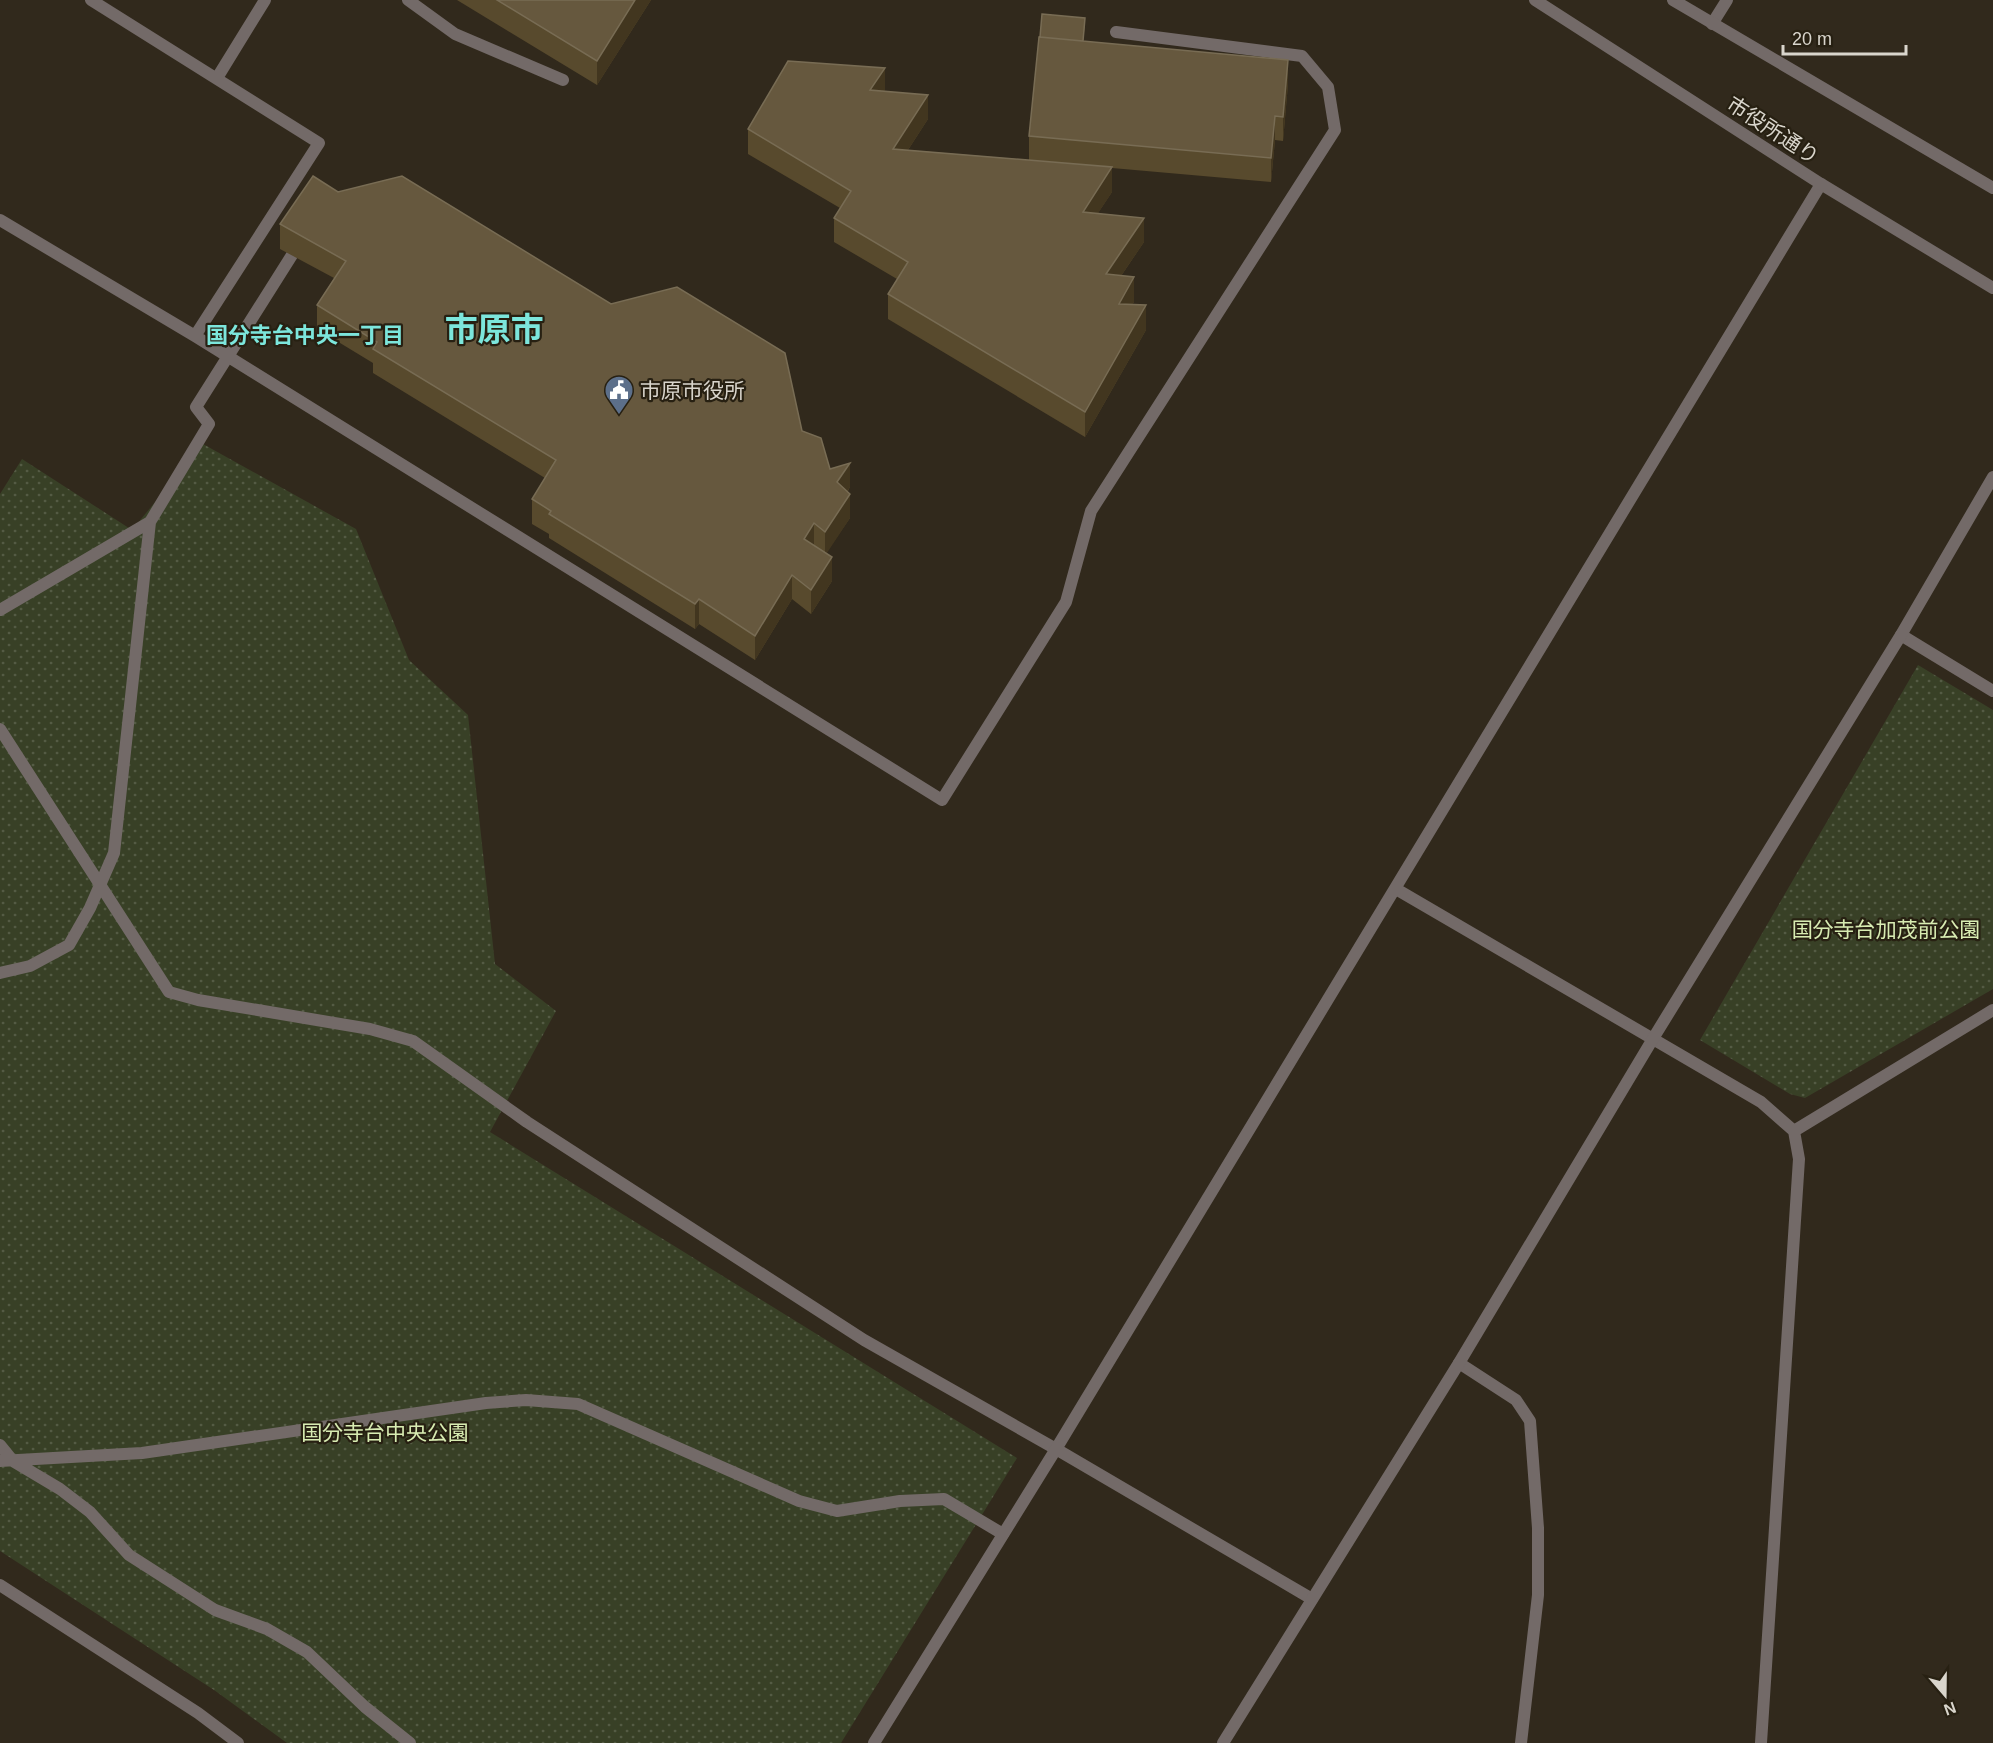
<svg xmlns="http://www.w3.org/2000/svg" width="1993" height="1743" font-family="Arial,'Noto Sans JP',sans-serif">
  <defs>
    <pattern id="park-dots" width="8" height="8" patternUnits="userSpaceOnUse" patternTransform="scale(1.5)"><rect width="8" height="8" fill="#384026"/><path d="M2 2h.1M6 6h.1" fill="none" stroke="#545b44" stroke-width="1.8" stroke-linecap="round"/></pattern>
  </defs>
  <rect width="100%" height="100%" fill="#31291c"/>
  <!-- park -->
  <path fill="url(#park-dots)" d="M203 444 356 529 409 660 468 715 495 964 556 1011 490 1132 1017 1458 841 1743H287L214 1690 0 1551V494L22 459 132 530Z
    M1918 665 1993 710V989L1805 1098 1790 1094 1700 1040Z"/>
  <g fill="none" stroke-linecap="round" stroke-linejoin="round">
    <!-- service -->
    <path stroke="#736a68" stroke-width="12" d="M91 0 319 143 195 336
      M217 78 265 0
      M0 220 195 336 942 800 1066 602 1091 511 1335 130 1328 87 1302 56 1116 32
      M0 610 150 522
      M0 729 169 992 198 1000 370 1029 413 1041 527 1122 864 1340 1056 1449
      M0 973 30 966 69 945 90 908 114 853 150 522 209 424 196 407 292 255
      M0 1445 13 1461 60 1489 90 1512 129 1555 215 1610 267 1629 307 1652 365 1707 410 1743
      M0 1461 142 1453 486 1403 526 1400 578 1404 799 1501 837 1511 900 1501 944 1499 1003 1534"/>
    <!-- minor -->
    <path stroke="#736a68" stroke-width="12" d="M408 0 455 34 563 80
      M1712 24 1727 0
      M1901 635 1993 691
      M1396 889 1761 1102 1794 1131 1799 1159 1761 1743
      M1794 1131 1993 1010
      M1459 1363 1516 1400 1530 1421 1538 1528V1595L1521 1743
      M1056 1449 1312 1599
      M874 1743 1056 1449 1821 184"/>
    <!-- tertiary -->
    <path stroke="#736a68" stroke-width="12" d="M1535 0 1821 184 1993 288
      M1673 0 1993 188
      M0 1585 198 1713 238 1743
      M1223 1743 1459 1363 1654 1037 1901 635 1993 477"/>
  </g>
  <!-- wall -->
  <path fill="#584a2d" d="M457 0H651L597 85Z
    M1085 25 1083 41 1288 84 1283 141 1275 140 1271 182 1112 168V192L1098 213 1144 242 1121 276 1134 302 1132 305 1146 330 1085 437 888 319V294L897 279 834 242V218L840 208 748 154V129L885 91 928 119 908 150 1029 160V136Z
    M338 192 802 431 830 469 850 487 848 491 850 518 826 553 832 581 811 614 792 599 755 660 699 624 695 629 549 538V534L532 524V499L545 478 373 373V363L317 329V305L334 278 280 249V224Z"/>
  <!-- shaded-wall -->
  <path fill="#42361f" d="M635 0H651L597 85V61Z
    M1288 60V84L1283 141V117Z
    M885 68V92L870 90Z
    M928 95V119L893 173V149Z
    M1275 116V140L1271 182V158Z
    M1112 167V192L1083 236V212Z
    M1144 218V242L1106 298V274Z
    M1134 277V302L1119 328V304Z
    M1146 305V330L1085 437V412Z
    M850 463V487L837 506V482Z
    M850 494V518L825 556V532Z
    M814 523V547L804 539Z
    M832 557V581L811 614V590Z
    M792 575V599L755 660V636Z
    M699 599V624L695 629V604Z"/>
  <!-- building -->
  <path fill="#66583e" stroke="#786c54" stroke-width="1.5" d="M497 0H635L597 61Z
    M1042 14 1085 18 1083 41 1040 37Z
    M1039 37 1288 60 1283 117 1275 116 1271 158 1029 136Z
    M788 61 885 68 870 90 928 95 893 149 1112 167 1083 212 1144 218 1106 274 1134 277 1119 304 1146 305 1085 412 888 294 908 262 834 218 851 191 748 129Z
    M313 176 338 192 402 176 611 304 677 287 785 353 802 431 821 438 830 469 850 463 837 482 850 494 825 532 814 523 804 539 832 557 811 590 792 575 755 636 699 599 695 604 549 514 551 511 532 499 556 460 373 349 377 342 317 305 346 261 280 224Z"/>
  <!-- icons -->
  <defs>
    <g id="civic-pin" transform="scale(1.5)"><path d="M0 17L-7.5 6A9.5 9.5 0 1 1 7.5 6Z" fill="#5c6f8a" stroke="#272012"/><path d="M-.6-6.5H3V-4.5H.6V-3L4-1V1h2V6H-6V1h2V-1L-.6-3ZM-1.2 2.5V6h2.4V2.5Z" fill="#fff"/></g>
  </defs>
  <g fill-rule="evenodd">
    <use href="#civic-pin" x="619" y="390"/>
  </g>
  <g text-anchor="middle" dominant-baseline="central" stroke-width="4.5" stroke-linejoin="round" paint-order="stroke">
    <!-- street labels -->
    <g font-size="21" fill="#d9d5cc" stroke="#272012">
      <text transform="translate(1773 130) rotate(33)">市役所通り</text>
    </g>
    <!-- poi labels -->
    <g font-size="21" fill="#d9d5cc" stroke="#272012" text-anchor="start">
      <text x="640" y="390">市原市役所</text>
    </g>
    <!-- park labels -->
    <g font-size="21" fill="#d8ecb2" stroke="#272012">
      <text x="1886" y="929">国分寺台加茂前公園</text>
      <text x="385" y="1432">国分寺台中央公園</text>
    </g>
    <!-- neighbourhood labels -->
    <g font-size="22" font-weight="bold" fill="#7ce6dc" stroke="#272012">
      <text x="305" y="335">国分寺台中央一丁目</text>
    </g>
    <!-- town labels -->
    <g font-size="33" font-weight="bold" fill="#7ce6dc" stroke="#272012">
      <text x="494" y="329">市原市</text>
    </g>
  </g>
  <!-- north arrow -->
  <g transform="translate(1945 1695) rotate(160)" stroke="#272012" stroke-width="4.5" paint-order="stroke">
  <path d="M0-4.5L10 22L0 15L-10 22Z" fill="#d9d5cc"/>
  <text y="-9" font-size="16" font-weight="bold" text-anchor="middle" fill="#d9d5cc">N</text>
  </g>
  <!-- scale -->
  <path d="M1783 45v9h123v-9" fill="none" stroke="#d9d5cc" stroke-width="3"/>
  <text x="1792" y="45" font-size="18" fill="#d9d5cc" stroke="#272012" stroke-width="4.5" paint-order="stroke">20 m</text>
</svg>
